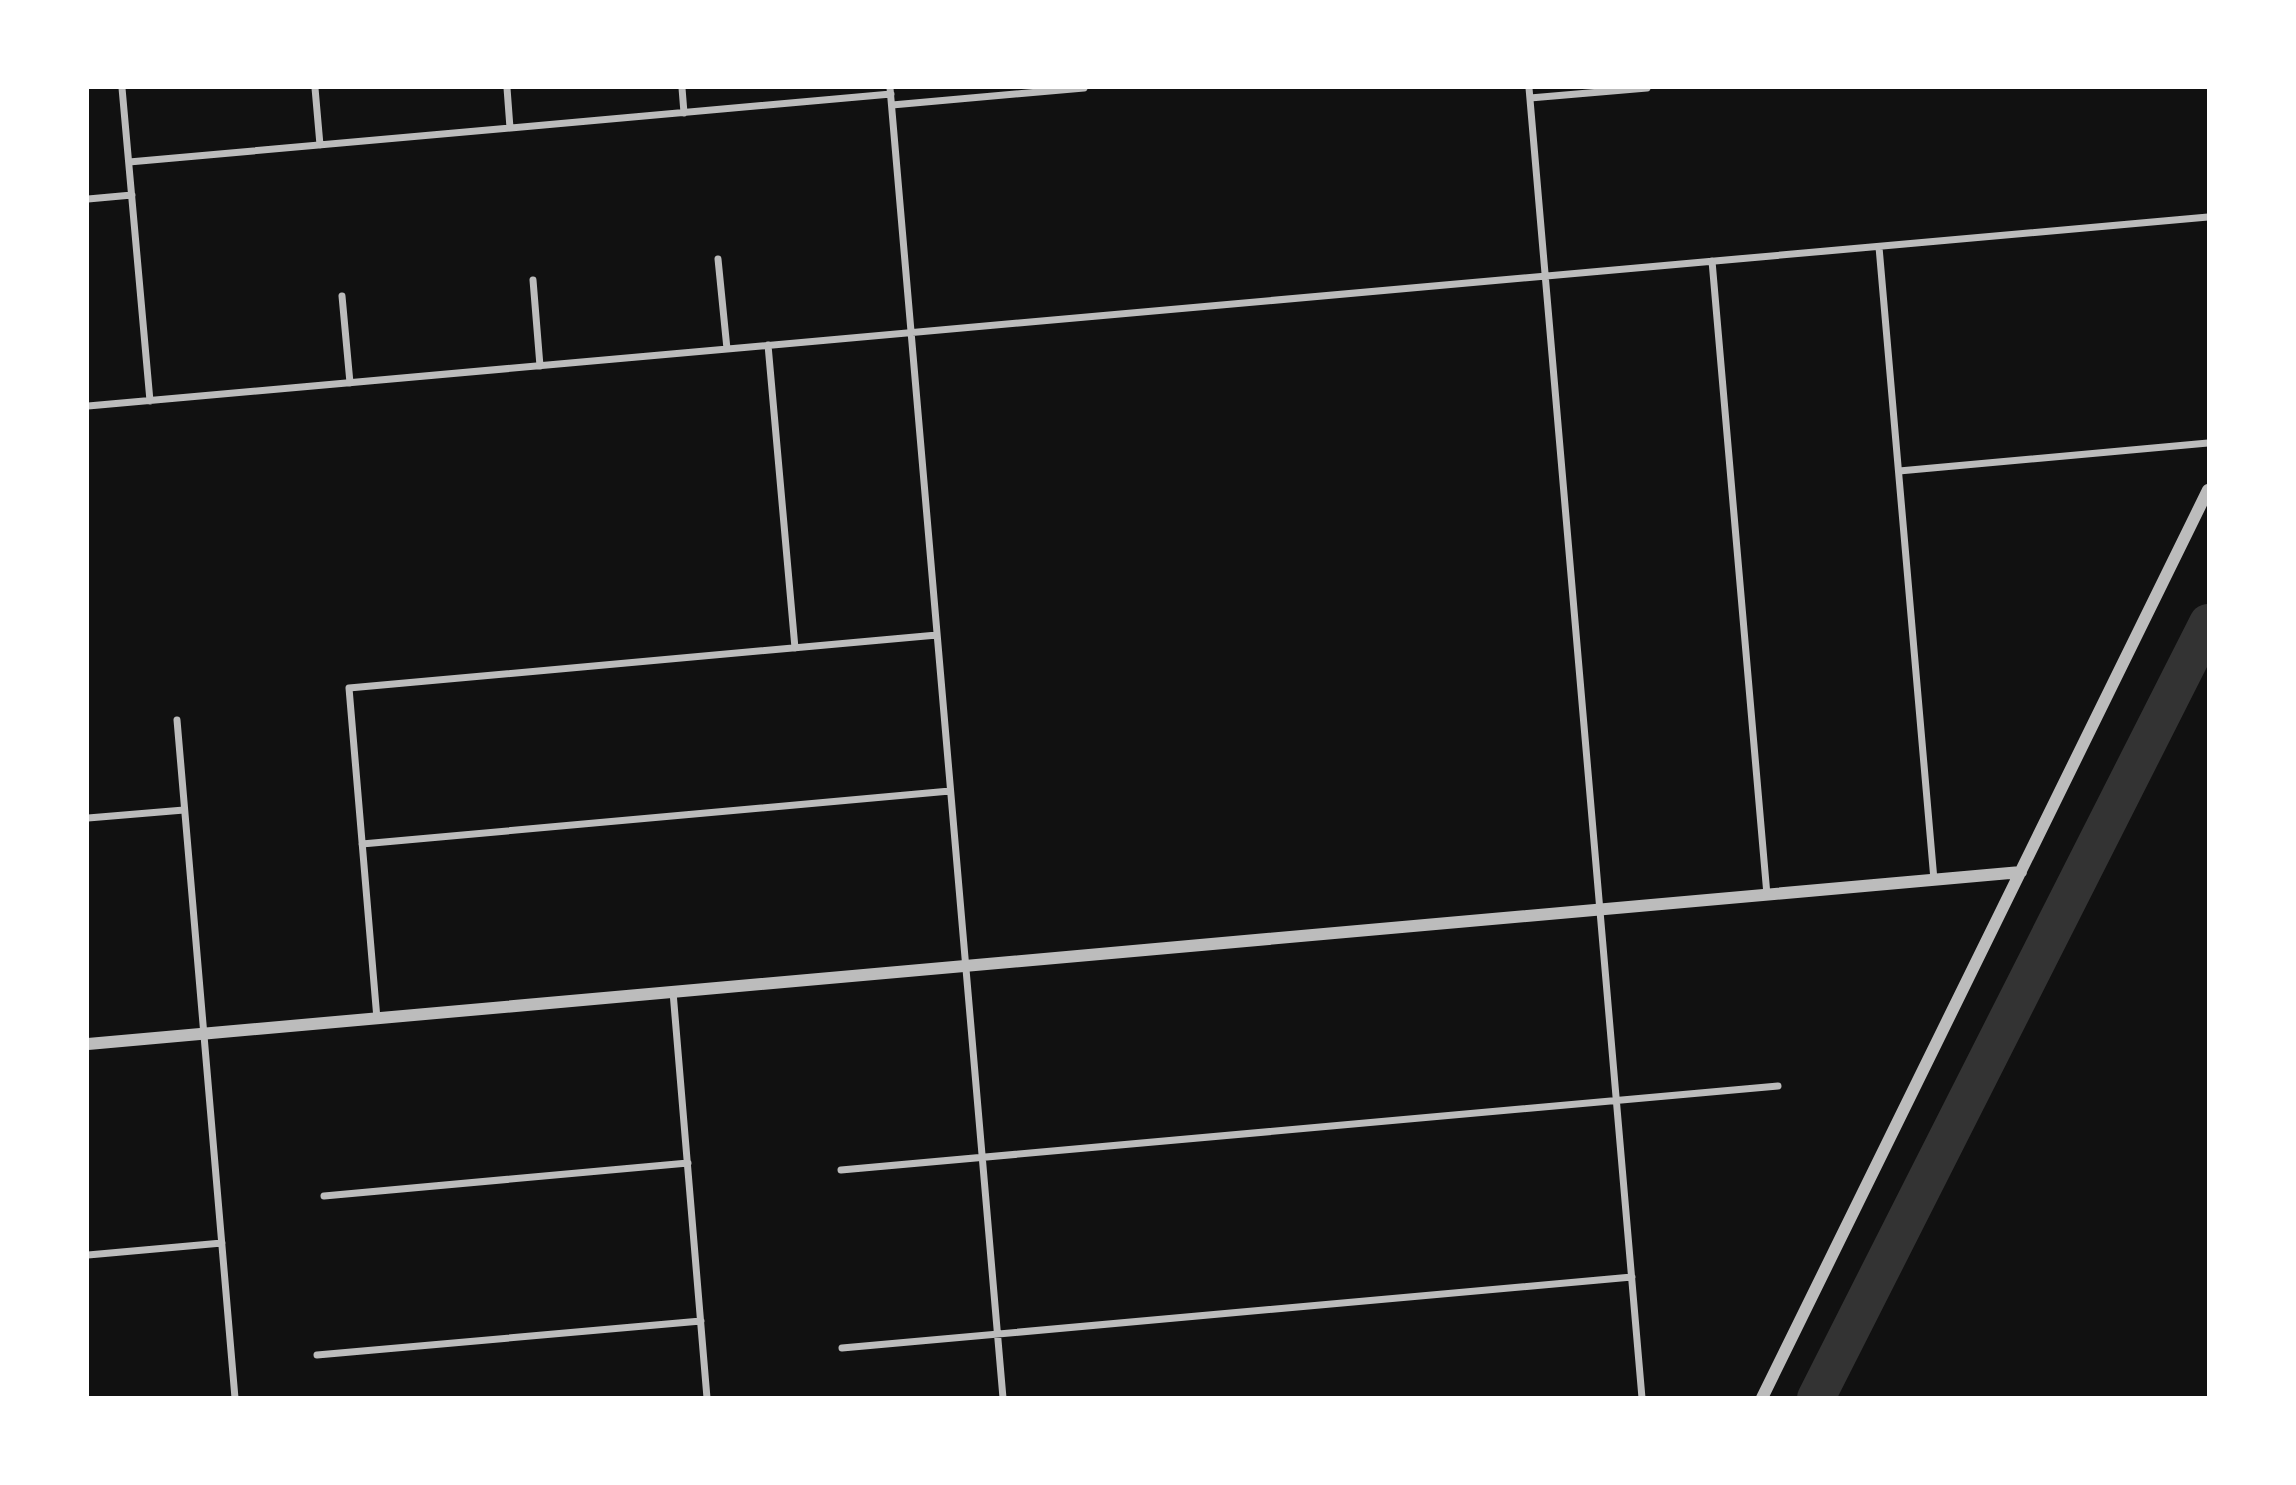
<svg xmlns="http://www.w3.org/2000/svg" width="2296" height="1485" font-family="'Noto Sans',sans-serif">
  <rect width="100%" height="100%" fill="#111"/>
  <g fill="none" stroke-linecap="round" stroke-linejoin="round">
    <!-- canal -->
    <path stroke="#333" stroke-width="38" d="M1816 1398 2208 623"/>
    <!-- minor -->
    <path stroke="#bcbcbc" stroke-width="7" d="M122 88 150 401
      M315 88 320 145
      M507 88 510 128
      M682 88 684 113
      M890 88 1003 1398
      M1529 88 1642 1398
      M1530 98 1647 88
      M892 105 1084 88
      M129 162 891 94
      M88 199 132 195
      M1879 247 1934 880
      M718 259 727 349
      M1712 261 1767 895
      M533 280 540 366
      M342 296 350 383
      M768 345 795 648
      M88 406 2208 217
      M1899 471 2208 443
      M177 720 235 1398
      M88 818 184 810
      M362 844 950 791
      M673 992 707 1398
      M377 1019 349 688 937 635
      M841 1170 1778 1086
      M324 1196 688 1163
      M88 1255 222 1243
      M842 1348 1632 1277
      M317 1355 701 1321"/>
    <!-- tertiary -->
    <path stroke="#bcbcbc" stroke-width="12" d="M88 1044 2021 872
      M1762 1398 2208 490"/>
  </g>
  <!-- border -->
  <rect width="2296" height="1485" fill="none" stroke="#ffffff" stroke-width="178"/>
</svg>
